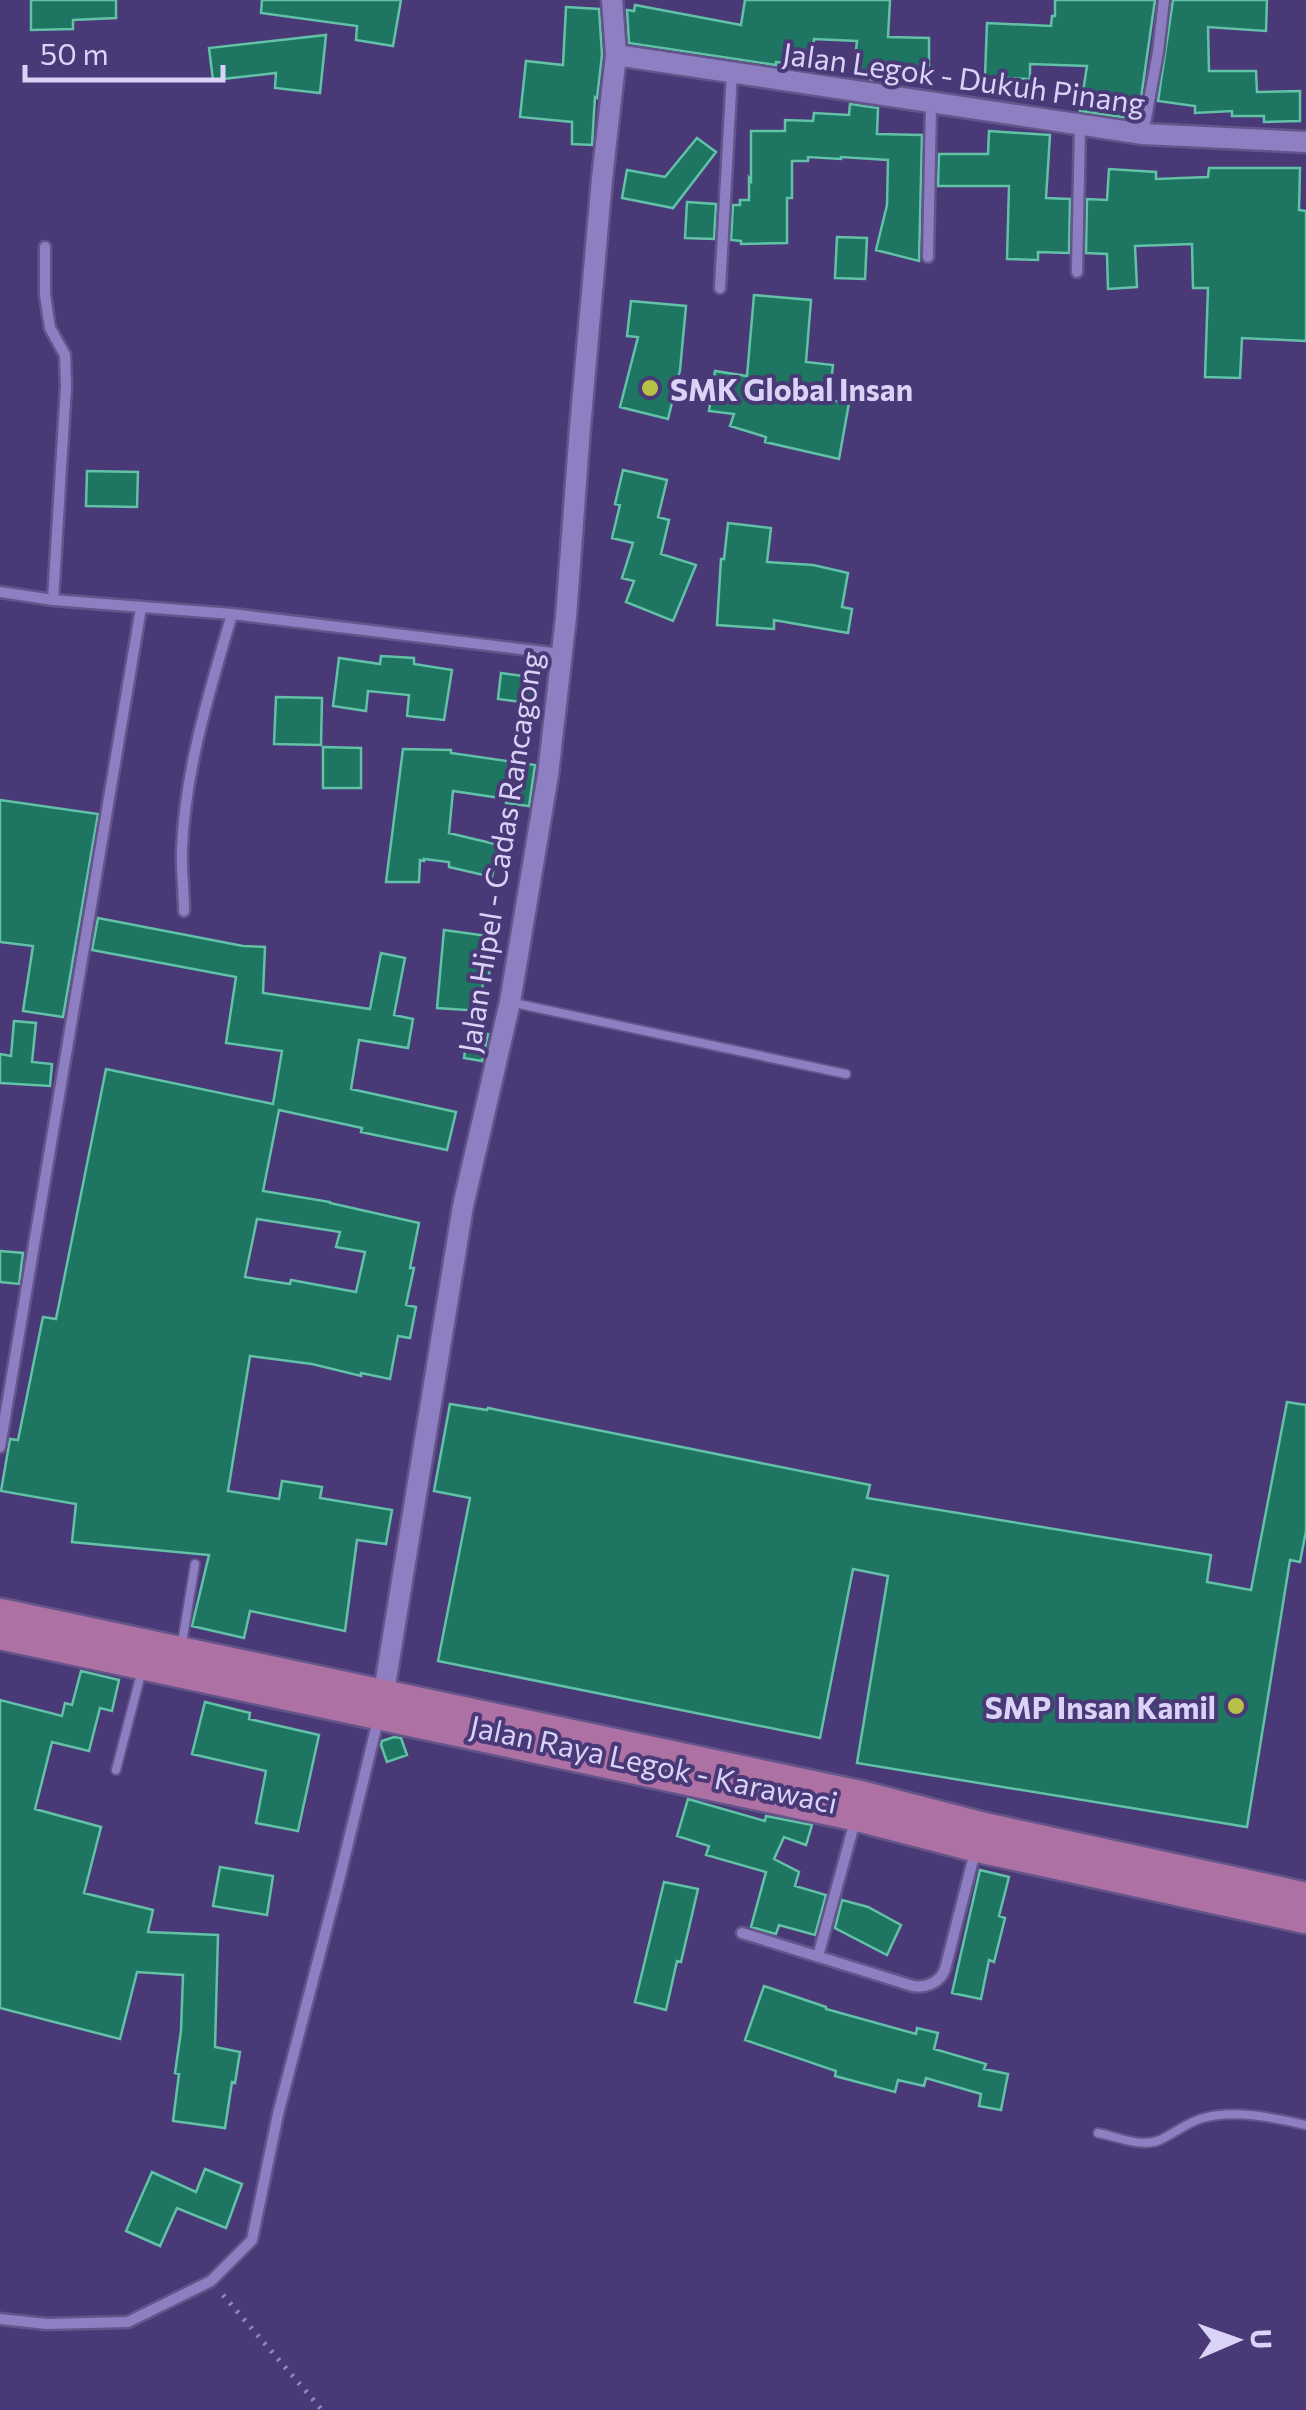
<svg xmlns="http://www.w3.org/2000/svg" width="1306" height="2410" font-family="Commissioner,sans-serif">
  <rect width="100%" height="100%" fill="#4a3977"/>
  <!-- building -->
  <path fill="#1e7561" stroke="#61c2a8" stroke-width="2.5" fill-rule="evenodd" d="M31 0H116V18L73 20V29L31 30Z
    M262 0H401L393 46 356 40 357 26 261 13Z
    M745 0H890L888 37 929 38V70L883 69 881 81 853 77 857 41 814 39 811 65 776 62V65L629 43 627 10 634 11 635 5 741 25Z
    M1055 0H1155L1141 98 1132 97 1129 118 1080 111 1087 66 1030 64V79L985 77 987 23 1051 26 1052 16H1055Z
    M1173 0H1267L1266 31 1208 27 1209 71H1256L1257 92 1300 91V121L1264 122V116H1232V111L1195 113V106L1158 101Z
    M566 7 599 9 602 55 597 98 595 97 592 145 572 144V122L520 117 526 61 563 65Z
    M326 35 320 93 275 88 276 73 213 80 209 48Z
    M850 104 878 108 877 134 922 135 919 261 876 250 887 205 888 160 841 157V159L808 157V161H792V198H787V243L741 244V241L731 240 733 205H740V200H749V178L751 181V131H785V120L813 121 814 113 849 115Z
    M989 131 1050 135 1046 198 1070 199 1069 253 1038 252V260L1007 259 1009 186H938L939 154H988Z
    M697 138 716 152 673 208 622 198 627 170 665 177Z
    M1209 168H1300L1299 210 1306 211V341L1242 338 1240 378 1205 377 1208 288H1193L1192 244 1135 246 1137 287 1108 289 1107 254 1086 253 1087 199 1107 200 1109 169 1156 172V179L1208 177Z
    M687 202 716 204 714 239 685 238Z
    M837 237 867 238 865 279 835 278Z
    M754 295 811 300 806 362 833 365 829 400 849 403 839 459 765 442 766 437 730 426 734 414 709 411 715 371 747 376Z
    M631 301 686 306 680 370 668 419 620 407 638 337 627 336Z
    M623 470 667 480 658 517 669 520 661 554 696 565 673 621 626 602 634 581 622 578 633 543 612 538 620 505 615 504Z
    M87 471 138 472 137 507 86 506Z
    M728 523 771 528 767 562 813 565 848 573 842 607 852 609 848 633 774 620V629L717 625 721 559H724Z
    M381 656 414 658V664L452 670 444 720 407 716 409 695 368 691 366 711 333 706 339 658 380 664Z
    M501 673 539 678 536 704 498 699Z
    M276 697 322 698 321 745 274 744Z
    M323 747 361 748V788H323Z
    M403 749 451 750V753L535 765 529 806 506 803 507 799 453 791 449 833 499 845 492 877 449 867V862L424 859V861L420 860 419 882H386Z
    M0 800 98 814 63 1017 23 1011 33 946 0 942Z
    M98 918 243 946 265 947 263 993 370 1009 381 953 405 958 394 1015 413 1019 408 1048 359 1040 351 1089 456 1112 447 1150 361 1132 362 1128 279 1110 263 1191 330 1202V1203L419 1223 410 1268H414L406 1305 416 1307 410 1338 398 1336 390 1379 361 1373V1376L312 1364 250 1356 228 1491 279 1499 282 1481 322 1487 320 1498 392 1510 386 1544 357 1540 345 1631 250 1611 244 1638 192 1626 209 1555 72 1542 76 1504 1 1491 10 1439 18 1440 43 1317 56 1319 106 1069 273 1104 282 1051 226 1043 236 977 92 950ZM257 1219 340 1232 336 1247 365 1252 356 1292 291 1280 290 1284 245 1277Z
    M444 930 495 937 488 981 483 980 481 1011 437 1008Z
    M14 1021 36 1023 32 1062 52 1064 50 1086 0 1083V1054L11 1056Z
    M468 1031 488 1034 482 1061 464 1058Z
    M0 1251 23 1253 19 1284 0 1282Z
    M1287 1402 1306 1405V1531L1300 1562 1290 1560 1247 1827 857 1763 888 1576 853 1569 820 1738 438 1661 470 1498 434 1491 450 1404 487 1410 488 1408 870 1485 867 1498 1211 1555 1207 1582 1251 1590Z
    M81 1671 119 1680 112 1711 100 1708 89 1751 52 1742 35 1809 101 1827 84 1893 153 1910 148 1932 218 1935 215 2047 240 2052 235 2083 232 2082 225 2128 173 2121 179 2074 175 2073 181 2031 183 1975 137 1972 120 2039 0 2008V1700L62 1716 65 1703 72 1705Z
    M205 1702 250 1713 249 1719 319 1735 298 1831 256 1823 266 1771 192 1754Z
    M394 1737 401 1738 407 1755 387 1762 381 1745 382 1741Z
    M688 1799 765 1821 766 1816 812 1825 806 1845 784 1837 774 1859 799 1872 795 1886 826 1895 815 1935 779 1925 776 1934 751 1927 766 1872 706 1855 709 1846 677 1836Z
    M220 1867 273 1876 267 1915 213 1906Z
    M980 1870 1009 1877 999 1916 1005 1918 994 1962 989 1960 981 1999 952 1993Z
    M664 1882 698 1889 681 1962 677 1961 666 2010 635 2002Z
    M842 1900 868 1907 901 1925 887 1955 835 1928Z
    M764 1986 826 2007V2009L916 2034 917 2028 938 2033 934 2049 986 2064 984 2069 1008 2074 1001 2110 979 2106 981 2094 926 2078 924 2086 898 2080 895 2092 835 2076 836 2071 745 2040Z
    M205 2169 242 2184 226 2228 177 2208 160 2246 126 2231 152 2172 196 2192Z"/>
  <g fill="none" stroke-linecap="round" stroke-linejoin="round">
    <!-- lane casing -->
    <g stroke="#635489" stroke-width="12">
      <path id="lane" d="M514 1003 846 1074
        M182 1643 195 1564
        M116 1770 142 1670
        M1098 2133C1118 2137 1141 2148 1160 2140 1175 2133 1188 2122 1203 2118 1235 2109 1275 2118 1306 2125"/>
    </g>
    <!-- street casing -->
    <g stroke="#635489" stroke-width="15">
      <path id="street" d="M1143 134 1158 52 1164 0
        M45 247V295L50 328 65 355 66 386 53 600
        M928 257 931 104
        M1077 272 1080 126
        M720 288 732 73
        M0 592 53 600 232 614 561 654
        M184 911C184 890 181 869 182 849 185 769 210 690 232 614
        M0 1447 141 608
        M742 1933 913 1986C926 1988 940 1983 945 1969L975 1852
        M818 1956 855 1821
        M0 2319 47 2324 128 2322 211 2281 252 2240 278 2114 339 1880 378 1720"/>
    </g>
    <!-- secondary casing -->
    <g stroke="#635489" stroke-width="25">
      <path id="secondary" d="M616 55 1143 134 1306 142
        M382 1704 463 1206 510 1002 548 775 566 617 580 428 602 179 616 55 612 0"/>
    </g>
    <!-- primary casing -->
    <g stroke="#635489" stroke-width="55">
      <path id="primary" d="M0 1624 859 1806 979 1837 1306 1908"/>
    </g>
    <!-- path -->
    <path stroke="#9286b8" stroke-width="5" stroke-dasharray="2.5 8" stroke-linecap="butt" d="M223 2295 322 2410"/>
    <!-- lane -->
    <use href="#lane" stroke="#8e7fc3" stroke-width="8"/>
    <!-- street -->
    <use href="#street" stroke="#8e7fc3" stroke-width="10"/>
    <!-- secondary -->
    <use href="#secondary" stroke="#8e7fc3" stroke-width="20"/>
    <!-- primary -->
    <use href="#primary" stroke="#ae71a4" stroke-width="50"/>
  </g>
  <!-- markers -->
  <g fill="#b8c147" stroke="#4a3977" stroke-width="4">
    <circle cx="650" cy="388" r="10"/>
    <circle cx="1236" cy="1706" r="10"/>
  </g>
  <g text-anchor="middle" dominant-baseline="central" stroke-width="8" stroke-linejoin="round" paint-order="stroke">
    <!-- street labels -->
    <g font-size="30" fill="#dad3f8" stroke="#4a3977">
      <text transform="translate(964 77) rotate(8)">Jalan Legok - Dukuh Pinang</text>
      <text transform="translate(499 852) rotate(-81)">Jalan Hipel - Cadas Rancagong</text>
      <text transform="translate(654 1763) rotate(12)">Jalan Raya Legok - Karawaci</text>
    </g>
    <!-- poi labels -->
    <g font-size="30" font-weight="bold" fill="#dad3f8" stroke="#4a3977" text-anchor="start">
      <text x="670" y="388">SMK Global Insan</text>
      <text x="1216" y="1706" text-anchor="end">SMP Insan Kamil</text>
    </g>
  </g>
  <!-- north arrow -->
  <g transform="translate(1236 2340) rotate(88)" stroke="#4a3977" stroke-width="8" paint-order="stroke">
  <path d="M0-8L18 38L0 25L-18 38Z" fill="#dad3f8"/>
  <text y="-15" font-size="28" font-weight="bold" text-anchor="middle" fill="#dad3f8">U</text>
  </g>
  <!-- scale -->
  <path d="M25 65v15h198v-15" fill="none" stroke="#dad3f8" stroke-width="5"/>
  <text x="40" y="65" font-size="30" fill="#dad3f8" stroke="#4a3977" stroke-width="8" paint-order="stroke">50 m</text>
</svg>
